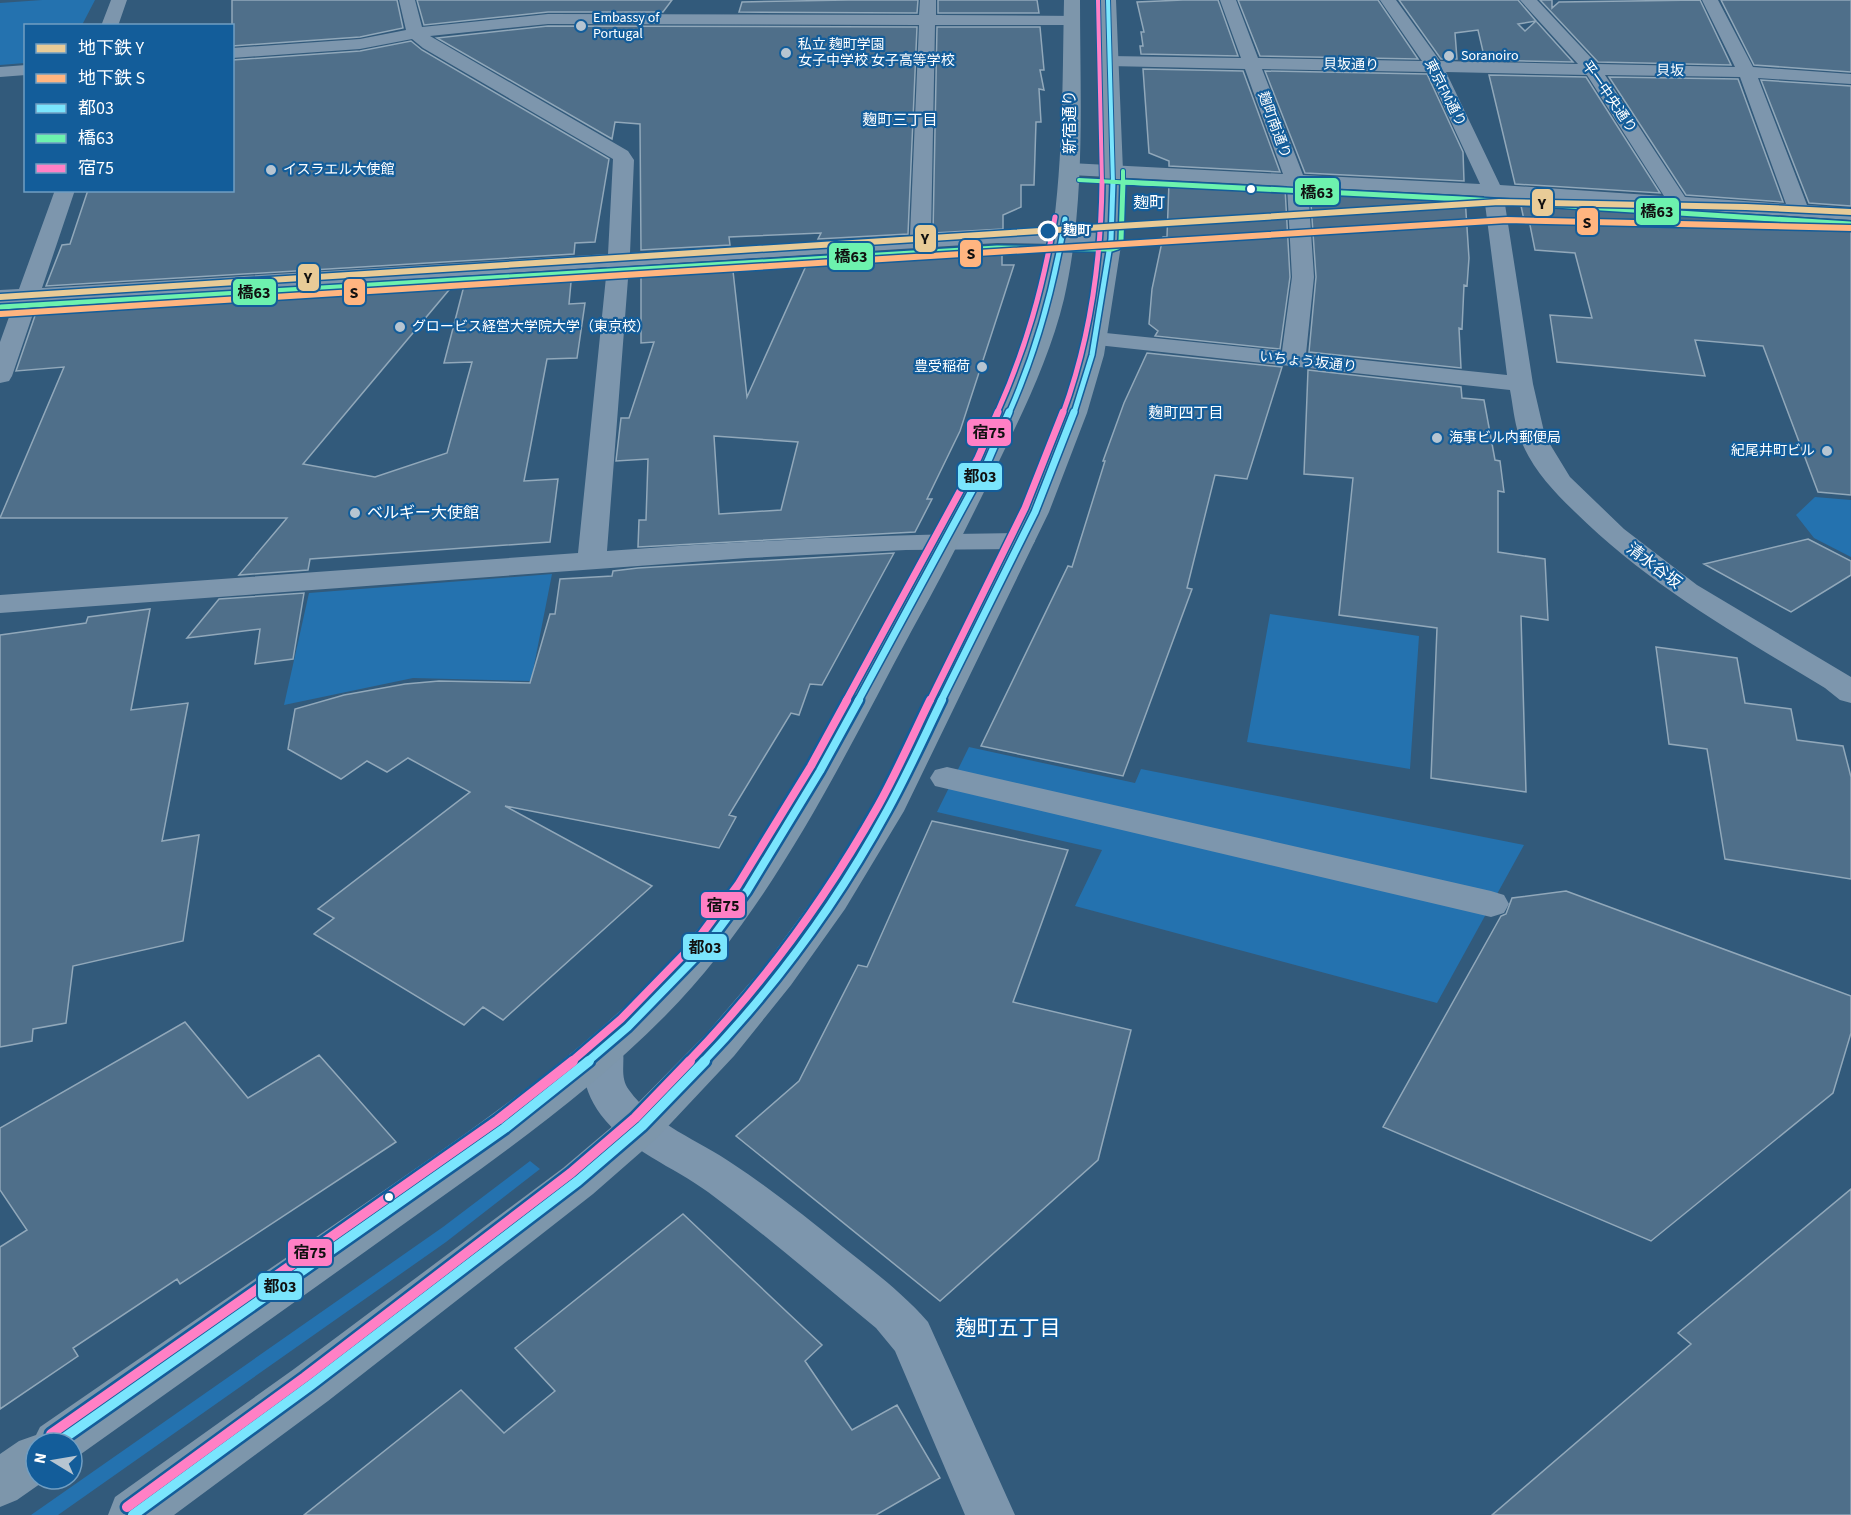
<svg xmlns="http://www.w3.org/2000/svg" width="1851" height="1515" font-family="'Source Sans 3','Noto Sans JP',sans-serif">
  <rect width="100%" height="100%" fill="#325a7b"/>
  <!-- green -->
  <path fill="#2472af" d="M42 0H95L82 25 26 26 25 63 0 65V3Z
    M1815 497 1851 500V557L1814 538 1796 515Z
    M552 574 531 681 413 678 284 705 309 593Z
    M1270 614 1419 636 1410 769 1247 742Z
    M969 747 1135 783 1141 769 1524 845 1437 1003 1075 906 1102 850 937 812Z
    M530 1161 540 1169 446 1242 58 1515H31L443 1227Z"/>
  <!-- building -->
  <path fill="#4f6f8a" stroke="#91a8ba" stroke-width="1.5" fill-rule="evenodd" d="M232 0H397L403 28 360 37 232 46Z
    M417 0H672L663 12H548L424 25Z
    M848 0H918L917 13 739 12 742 2Z
    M938 0H1037L1039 13H938Z
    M1183 0H1218L1238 56 1141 54 1140 46H1143L1141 32H1144L1137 2Z
    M1238 0H1378L1418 59 1260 56Z
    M1399 0H1518L1536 21 1518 24 1525 31 1536 21 1573 62 1485 60 1478 30 1455 33 1457 59H1441Z
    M1540 0H1552V8L1559 2 1700 0 1731 65 1598 62Z
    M1721 0H1851V72L1754 65Z
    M548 26 917 27 908 234 818 239 821 233 729 237 730 245 641 250 640 124 615 122 612 139 437 38Z
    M937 27H1040L1044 70H1040L1044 90 1039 89 1041 122H1036L1034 185H1021V207L1003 215V229L933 233Z
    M411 41 422 50 609 159 595 242 575 243 574 254 46 286 62 245 70 244 88 190H232V60L360 51Z
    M1143 69 1243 71 1280 172 1169 166V161L1149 153Z
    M1265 71 1427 74 1463 152 1464 181 1305 173Z
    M1489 75 1586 77 1660 193 1515 184Z
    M1609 77 1738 79 1783 202 1686 195Z
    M1761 80 1851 86V206L1809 203Z
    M1169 182 1285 188 1290 277 1280 349 1155 336 1158 331 1149 324 1152 289 1163 237H1167Z
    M1310 189 1465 197 1469 258 1467 286 1464 285 1462 329 1459 328 1461 368 1309 352 1316 277Z
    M1520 201 1851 222V495L1818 492 1763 346 1695 340 1705 376 1557 362 1550 315 1592 318 1575 253 1535 250 1529 220H1524Z
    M1002 245V265H1014L960 431 927 499H932L915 532 638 547 639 520H646L648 459 616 461 621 418H629L654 342 641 343V268L732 262 747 397 810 257ZM714 436 798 442 781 510 719 514Z
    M572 271 569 304 585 303 577 358 547 359 524 481 558 479 550 542 310 559 308 570 239 575 287 518H0L64 367 16 371 39 304 459 278 303 464 375 477 447 453 472 362 444 363 466 278Z
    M1147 353 1282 367 1247 479 1215 475 1187 588 1192 589 1123 776 981 746 1068 566 1072 567 1105 461H1103L1124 403Z
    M1308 370 1461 387 1462 398 1484 400 1495 460 1500 461 1504 492 1498 491V552L1545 559 1548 620 1521 616 1526 792 1431 778 1437 628 1339 615 1353 478 1304 474Z
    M1808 539 1851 561V575L1791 612 1704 564Z
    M894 553 822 685 810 684 799 715 791 713 729 815 736 817 719 848 505 806 652 886 503 1020 483 1007 464 1025 314 934 334 918 318 909 470 792 408 758 387 772 367 761 341 779 288 749 295 709 344 695 405 684 439 681 530 683 550 614H555L560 579 612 576 613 571 638 568Z
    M304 593 293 659 255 664 260 629 187 638 219 599Z
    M150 609 131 710 188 703 162 841 199 835 183 941 73 966 66 1023 33 1029 32 1041 0 1047V635L86 623 88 617Z
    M1656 647 1737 658 1745 703 1791 709 1797 740 1843 746 1851 777V879L1725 859 1707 749 1669 744Z
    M932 821 1068 850 1013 1002 1131 1030 1098 1160 940 1301 736 1136 799 1081 858 965 867 967Z
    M1566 891 1851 996V1033L1833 1093 1651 1241 1383 1127 1501 916 1506 914 1512 898Z
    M185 1022 248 1098 319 1055 396 1142 180 1284 177 1279 73 1348 78 1356 0 1409V1247L27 1230 0 1190V1128Z
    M1851 1189V1515H1492L1691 1344 1678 1333Z
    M683 1214 822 1345 805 1361 852 1430 897 1405 940 1478 876 1515H304L461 1390 504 1433 555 1391 515 1348Z"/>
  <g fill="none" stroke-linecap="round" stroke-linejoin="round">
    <!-- minor -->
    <path fill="#7d96ad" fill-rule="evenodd" d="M111 0H127L118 26H101Z
      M399 0H415L422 27 548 14 919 15 920 0H936V15L1078 16 1080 20 1072 25H935L931 235 997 231 1111 233 1119 234 1122 239 1119 244 1111 245 997 243 629 266 607 551C745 541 883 534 1021 533L1031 535 1035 541 1031 547 1021 549 906 550 747 558 0 613V595L578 553 607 267 37 302 12 376 9 381 0 383V342L14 303 0 304V290L19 289 55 190H75L42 288 608 254 613 159 423 48 412 39 360 49 232 58V48L360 39 406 30ZM548 24 919 25 910 236 630 253 634 160 628 151 430 36Z
      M1220 0H1236L1258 58 1422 61 1380 0H1396L1440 61 1578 64 1520 0H1537L1597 64 1735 67 1702 0H1718L1753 67 1851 74V84L1758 78 1807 205 1851 208V220L1504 198 1533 384 1545 436 1570 477 1624 529 1697 585 1851 677V703L1840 700 1825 688C1736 634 1650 586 1575 512 1553 491 1529 465 1519 435 1514 421 1513 405 1510 390L1088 344 1084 339 1088 334 1096 332 1282 351 1292 277 1287 186 1070 175 1063 173 1060 169 1063 165 1070 163 1283 174 1245 69 1109 66 1103 65 1100 61 1103 57 1109 56 1241 58ZM1262 69 1428 72 1480 184 1303 175ZM1446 72 1587 75 1664 196 1500 185ZM1605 75 1740 77 1786 204 1685 197ZM1308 187 1484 196 1507 375 1306 354 1314 277Z
      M26 65V75L0 77V67Z
      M947 767 1491 891 1504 895 1509 904 1504 913 1491 917 935 786 930 778 935 770Z
      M605 1033 619 1038C629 1056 617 1074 629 1090 653 1124 700 1141 733 1164 771 1189 807 1218 843 1247 873 1271 903 1293 928 1322L1015 1515H965L895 1351 876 1328C820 1282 766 1235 708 1192 674 1167 627 1150 601 1115 584 1092 577 1064 591 1038Z"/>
    <!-- highway -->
    <path fill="#7d96ab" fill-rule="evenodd" d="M1064 0H1080C1080 99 1086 202 1064 299 1051 353 1026 406 1002 455 973 515 944 573 912 630 840 764 773 906 665 1016 584 1098 488 1164 394 1231 288 1307 181 1383 74 1459L72 1460V1443H36V1479H47L17 1500 0 1507V1454L19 1441 36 1435 40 1427C144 1355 249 1283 354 1211 451 1144 548 1079 634 998 747 892 816 747 891 614 937 533 982 452 1017 365 1025 343 1036 319 1041 296 1064 198 1062 99 1064 0Z
      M1100 0H1116L1123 171 1122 239 1104 355 1087 413 1049 512 904 811 845 909 791 985 734 1056 657 1138 593 1194 328 1401 174 1515H108L115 1497 294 1369 563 1168 627 1114 706 1034 765 965 819 891 871 809 1021 512 1061 413 1080 355 1100 239 1103 171Z"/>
    <!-- bus-1-far4 casing -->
    <g stroke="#135d9a" stroke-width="6">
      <path id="bus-1-far4" d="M1108 0 1113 184"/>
    </g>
    <!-- bus-1-far3 casing -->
    <g stroke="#135d9a" stroke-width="8">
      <path id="bus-1-far3" d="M1009 413C1037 350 1054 287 1065 219
        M1074 413 1092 355 1111 239 1113 182"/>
    </g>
    <!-- bus-1-far2 casing -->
    <g stroke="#135d9a" stroke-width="10">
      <path id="bus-1-far2" d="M858 701 987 463 1009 412
        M941 701 1035 512 1074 412"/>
    </g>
    <!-- bus-1-far1 casing -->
    <g stroke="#135d9a" stroke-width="13">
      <path id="bus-1-far1" d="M587 1062 628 1027 703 950 747 891 820 771 859 700
        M703 1062C774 988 838 901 887 811 907 775 924 737 942 700"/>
    </g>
    <!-- bus-1 casing -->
    <g stroke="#135d9a" stroke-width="15">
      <path id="bus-1" d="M57 1443 505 1128 589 1061
        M133 1515 311 1385 578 1181 642 1126 705 1061"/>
    </g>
    <!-- bus-2-far1 casing -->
    <g stroke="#135d9a" stroke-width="6">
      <path id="bus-2-far1" d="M1079 180 1153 184
        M1123 184V171"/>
    </g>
    <!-- bus-2 casing -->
    <g stroke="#135d9a" stroke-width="8">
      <path id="bus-2" d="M1123 182 1462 199 1850 224
        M1 307 997 248 1112 249 1118 247 1121 240 1123 182"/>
    </g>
    <!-- bus-3-far4 casing -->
    <g stroke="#135d9a" stroke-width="6">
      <path id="bus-3-far4" d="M1098 0 1102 184"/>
    </g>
    <!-- bus-3-far3 casing -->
    <g stroke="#135d9a" stroke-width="8">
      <path id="bus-3-far3" d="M997 413C1026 348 1043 288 1055 217
        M1063 413C1090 340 1101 260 1102 182"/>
    </g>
    <!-- bus-3-far2 casing -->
    <g stroke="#135d9a" stroke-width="10">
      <path id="bus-3-far2" d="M846 701 978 458 998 412
        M930 701 1025 508 1063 412"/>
    </g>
    <!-- bus-3-far1 casing -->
    <g stroke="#135d9a" stroke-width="13">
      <path id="bus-3-far1" d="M571 1062 621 1019 695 943 738 885 811 766 847 700
        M688 1062C762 986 826 898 878 806 897 772 913 735 930 700"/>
    </g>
    <!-- bus-3 casing -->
    <g stroke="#135d9a" stroke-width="15">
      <path id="bus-3" d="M51 1434 498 1120 573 1061
        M127 1507 305 1377 571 1173 635 1118 690 1061"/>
    </g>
    <!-- bus-1-far4 -->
    <use href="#bus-1-far4" stroke="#7ae5fd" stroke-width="4"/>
    <!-- bus-1-far3 -->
    <use href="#bus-1-far3" stroke="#7ae5fd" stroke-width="5"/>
    <!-- bus-1-far2 -->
    <use href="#bus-1-far2" stroke="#7ae5fd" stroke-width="7"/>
    <!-- bus-1-far1 -->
    <use href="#bus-1-far1" stroke="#7ae5fd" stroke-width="8"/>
    <!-- bus-1 -->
    <use href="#bus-1" stroke="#7ae5fd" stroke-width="10"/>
    <!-- bus-2-far1 -->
    <use href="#bus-2-far1" stroke="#6df2ae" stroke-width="4"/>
    <!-- bus-2 -->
    <use href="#bus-2" stroke="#6df2ae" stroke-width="5"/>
    <!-- bus-3-far4 -->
    <use href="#bus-3-far4" stroke="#ff80c5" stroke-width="4"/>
    <!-- bus-3-far3 -->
    <use href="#bus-3-far3" stroke="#ff80c5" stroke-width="5"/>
    <!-- bus-3-far2 -->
    <use href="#bus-3-far2" stroke="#ff80c5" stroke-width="7"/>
    <!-- bus-3-far1 -->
    <use href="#bus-3-far1" stroke="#ff80c5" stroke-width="8"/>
    <!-- bus-3 -->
    <use href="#bus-3" stroke="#ff80c5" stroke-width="10"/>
    <!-- metro-1 casing -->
    <g stroke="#135d9a" stroke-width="9">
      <path id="metro-1" d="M0 297 1499 202 1746 207 1851 212"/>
    </g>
    <!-- metro-2 casing -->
    <g stroke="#135d9a" stroke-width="9">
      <path id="metro-2" d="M1 314 1507 220 1851 228"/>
    </g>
    <!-- metro-1 -->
    <use href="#metro-1" stroke="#e8cb97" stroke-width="6"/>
    <!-- metro-2 -->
    <use href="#metro-2" stroke="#ffb580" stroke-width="6"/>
  </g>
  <!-- markers -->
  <g fill="#b7c5d1" stroke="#135d9a" stroke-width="2">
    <circle cx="581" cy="26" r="6"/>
    <circle cx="786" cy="53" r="6"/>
    <circle cx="1449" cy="56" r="6"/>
    <circle cx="271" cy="170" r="6"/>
    <circle cx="400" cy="327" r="6"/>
    <circle cx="982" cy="367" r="6"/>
    <circle cx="1437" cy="438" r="6"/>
    <circle cx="1827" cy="451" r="6"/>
    <circle cx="355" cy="513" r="6"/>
  </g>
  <g fill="#fff" stroke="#135d9a" stroke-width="2">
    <circle cx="1251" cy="189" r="5"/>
    <circle cx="389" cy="1197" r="5"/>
  </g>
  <circle fill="#135d9a" stroke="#fff" stroke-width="3" cx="1048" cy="231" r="9"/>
  <g text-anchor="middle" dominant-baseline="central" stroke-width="4.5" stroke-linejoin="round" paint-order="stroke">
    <!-- far-poi labels -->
    <g font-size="14" fill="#fff" stroke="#135d9a" text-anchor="start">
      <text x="593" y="18">Embassy of<tspan x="593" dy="16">Portugal</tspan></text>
      <text x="798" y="45">私立 麹町学園<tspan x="798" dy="16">女子中学校 女子高等学校</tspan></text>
      <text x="1461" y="56">Soranoiro</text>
      <text x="283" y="170">イスラエル大使館</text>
      <text x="412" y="327">グロービス経営大学院大学（東京校）</text>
      <text x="970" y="367" text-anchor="end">豊受稲荷</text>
      <text x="1449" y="438">海事ビル内郵便局</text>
      <text x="1815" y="451" text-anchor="end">紀尾井町ビル</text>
    </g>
    <!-- far-street labels -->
    <g font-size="14" fill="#fff" stroke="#135d9a">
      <text transform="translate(1351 65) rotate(1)">貝坂通り</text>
      <text transform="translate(1670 71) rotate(1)">貝坂</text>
      <text transform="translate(1445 93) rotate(63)">東京FM通り</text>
      <text transform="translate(1609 97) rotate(55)">平一中央通り</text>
      <text transform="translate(1274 125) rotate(70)">麹町南通り</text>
      <text transform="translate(1308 362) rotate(6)">いちょう坂通り</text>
    </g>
    <!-- far-stop labels -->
    <g font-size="14" font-weight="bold" fill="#fff" stroke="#135d9a" text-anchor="start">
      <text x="1063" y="231">麹町</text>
    </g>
    <!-- far-neighbourhood labels -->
    <g font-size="15" fill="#fff" stroke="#135d9a">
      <text x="900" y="120">麹町三丁目</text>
      <text x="1186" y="413">麹町四丁目</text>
    </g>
    <!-- street labels -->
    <g font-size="16" fill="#fff" stroke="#135d9a">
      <text transform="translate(1070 122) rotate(-90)">新宿通り</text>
      <text transform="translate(1654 566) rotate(37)">清水谷坂</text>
    </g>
    <!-- far-quarter labels -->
    <g font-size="16" fill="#fff" stroke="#135d9a">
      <text x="1149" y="203">麹町</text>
    </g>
    <!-- poi labels -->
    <g font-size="16" fill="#fff" stroke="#135d9a" text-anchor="start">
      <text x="367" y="513">ベルギー大使館</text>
    </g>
    <!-- near-neighbourhood labels -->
    <g font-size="21" fill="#fff" stroke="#135d9a">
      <text x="1008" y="1328">麹町五丁目</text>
    </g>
  </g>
  <g stroke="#135d9a" stroke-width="2">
    <rect x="1294" y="177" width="46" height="29" rx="6" fill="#6df2ae"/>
    <rect x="1531" y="188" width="23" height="29" rx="6" fill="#e8cb97"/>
    <rect x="1635" y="197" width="45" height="29" rx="6" fill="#6df2ae"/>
    <rect x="1576" y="207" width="23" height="29" rx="6" fill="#ffb580"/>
    <rect x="914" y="224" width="23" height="29" rx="6" fill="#e8cb97"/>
    <rect x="959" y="239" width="23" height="29" rx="6" fill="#ffb580"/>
    <rect x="828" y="242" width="46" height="29" rx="6" fill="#6df2ae"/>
    <rect x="297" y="263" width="23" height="29" rx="6" fill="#e8cb97"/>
    <rect x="343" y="278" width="23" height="28" rx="6" fill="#ffb580"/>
    <rect x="232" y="278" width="45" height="28" rx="6" fill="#6df2ae"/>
    <rect x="966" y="418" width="46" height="29" rx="6" fill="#ff80c5"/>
    <rect x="957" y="462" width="46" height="29" rx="6" fill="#7ae5fd"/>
    <rect x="700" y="891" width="46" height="28" rx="6" fill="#ff80c5"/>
    <rect x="682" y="933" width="46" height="28" rx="6" fill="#7ae5fd"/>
    <rect x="287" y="1238" width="46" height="29" rx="6" fill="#ff80c5"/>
    <rect x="257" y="1272" width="46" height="29" rx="6" fill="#7ae5fd"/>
  </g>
  <g font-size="16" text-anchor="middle" font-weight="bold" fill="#111">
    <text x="1317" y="198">橋63</text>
    <text x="1542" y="209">Y</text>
    <text x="1657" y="217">橋63</text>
    <text x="1587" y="228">S</text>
    <text x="925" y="244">Y</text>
    <text x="971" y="259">S</text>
    <text x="851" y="262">橋63</text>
    <text x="308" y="283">Y</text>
    <text x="354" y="298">S</text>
    <text x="254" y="298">橋63</text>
    <text x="989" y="438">宿75</text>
    <text x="980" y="482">都03</text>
    <text x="723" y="911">宿75</text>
    <text x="705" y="953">都03</text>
    <text x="310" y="1258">宿75</text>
    <text x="280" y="1292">都03</text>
  </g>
  <!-- legend -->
  <rect x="24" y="24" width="210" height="168" fill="#135d9a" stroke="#719ec2" stroke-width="1.5"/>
  <rect x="36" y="44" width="30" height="9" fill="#e8cb97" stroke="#719ec2" stroke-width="1.5"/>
  <text x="78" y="54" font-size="18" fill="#ffffff">地下鉄 Y</text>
  <rect x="36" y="74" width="30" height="9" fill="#ffb580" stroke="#719ec2" stroke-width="1.5"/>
  <text x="78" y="84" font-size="18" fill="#ffffff">地下鉄 S</text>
  <rect x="36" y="104" width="30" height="9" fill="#7ae5fd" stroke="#719ec2" stroke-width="1.5"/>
  <text x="78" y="114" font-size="18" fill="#ffffff">都03</text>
  <rect x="36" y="134" width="30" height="9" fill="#6df2ae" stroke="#719ec2" stroke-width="1.5"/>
  <text x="78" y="144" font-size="18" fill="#ffffff">橋63</text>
  <rect x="36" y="164" width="30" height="9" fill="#ff80c5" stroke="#719ec2" stroke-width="1.5"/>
  <text x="78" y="174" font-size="18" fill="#ffffff">宿75</text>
  <!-- north arrow -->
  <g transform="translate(54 1461) rotate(281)"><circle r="28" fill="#135d9a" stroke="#719ec2" stroke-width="1.5"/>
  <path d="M0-4.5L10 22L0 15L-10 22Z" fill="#b7c5d1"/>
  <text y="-9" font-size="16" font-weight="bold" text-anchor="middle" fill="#ffffff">N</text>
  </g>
</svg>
